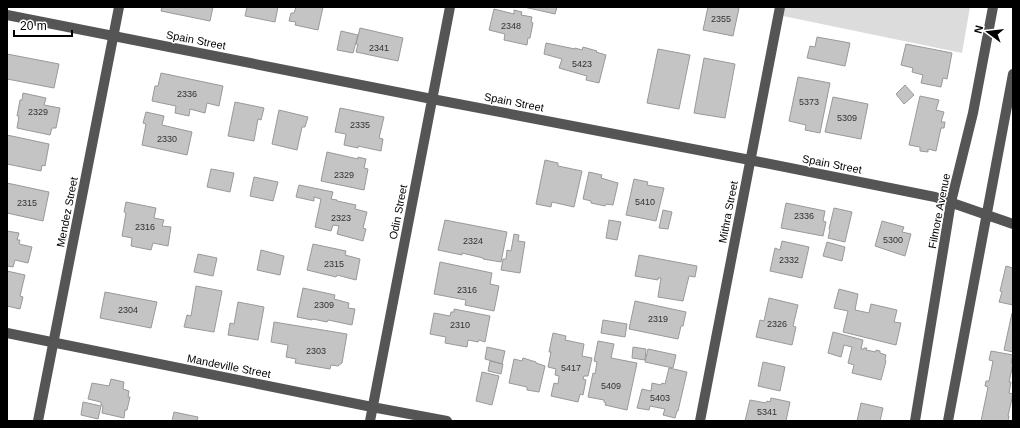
<svg xmlns="http://www.w3.org/2000/svg" width="1020" height="428" font-family="Helvetica,sans-serif">
  <rect width="100%" height="100%" fill="#fff"/>
  <!-- green -->
  <path fill="#dcdcdc" d="M780 7H970L962 53 778 15Z"/>
  <!-- building -->
  <path fill="#c4c4c4" stroke="#999" d="M162 7H213L210 21 161 11Z
    M247 7H278L275 22 245 16Z
    M296 7H323L318 30 295 25 296 22 289 21 291 13H294Z
    M524 7H557L555 14Z
    M708 7H735L739 8 733 36 703 30Z
    M494 9 514 14V10L522 12 521 15 532 17 531 22 533 23 530 38H528L527 45 504 40 505 34 489 30Z
    M360 28 403 38 398 61 356 52 358 44H356Z
    M341 31 358 35 353 53 337 50Z
    M817 37 850 43 845 66 807 58 810 46 815 47Z
    M546 43 575 49V48L582 50 583 47 597 51 596 52 606 55 599 83 586 80 587 76 559 68 562 59 544 54Z
    M906 44 952 53 947 79 943 78 941 87 921 83 923 75 912 72 913 68 901 65Z
    M658 49 690 55 679 109 647 103Z
    M7 54 59 64 54 88 7 79Z
    M704 58 735 64 725 118 694 113Z
    M161 73 223 86 219 106 207 103 205 113 190 109 189 116 175 113 176 106 152 101 155 86H158Z
    M798 77 830 83 820 133 805 130 806 125 789 121Z
    M905 85 914 95 904 104 896 94Z
    M23 93 46 98 44 105 60 108 56 128H52L50 135 17 128 19 116H17L20 100H22Z
    M920 96 939 100 936 110 944 112 941 122H945L944 128H941L936 151 928 149V152L920 151V147L909 145Z
    M833 97 868 104 861 139 825 132Z
    M235 102 264 108 261 120 258 119 254 141 228 136Z
    M340 108 384 117 379 138 383 139 381 151 358 146V148L344 145 346 134 335 132Z
    M279 110 308 117 305 127H302L297 150 272 144Z
    M146 112 164 116 162 125 192 132 187 155 142 145 146 124 143 123Z
    M7 135 49 144 45 166 42 165 41 171 7 164Z
    M327 152 358 159V157L366 159 364 168 368 169 364 190 321 181Z
    M545 160 558 163V166L582 171 574 207 552 202 551 207 536 204Z
    M211 169 234 173 230 192 207 187Z
    M589 172 602 175 601 178 618 183 613 205 606 204 605 206 591 203V201L583 199Z
    M254 177 278 182 273 201 250 196Z
    M634 179 648 182 647 185 664 188 656 221 626 215Z
    M7 183 49 192 43 221 7 213Z
    M299 185 333 192 331 199 337 200V201L356 205 355 209 367 212 363 228 366 229 363 241 337 234 339 226 333 225 331 231 315 227 321 199 314 197V201L296 197Z
    M126 202 156 208 154 218 164 220 162 226 171 227 168 246 153 243 151 250 131 246 132 238 122 236 126 213 124 212Z
    M786 203 825 211 823 221 826 222 823 236 781 228Z
    M834 208 852 212 845 242 828 238 830 230 829 229Z
    M663 210 672 212 668 229 659 228Z
    M445 220 507 232 501 262 483 259V258L462 253V255L438 250Z
    M609 220 621 222 617 240 606 238Z
    M882 221 904 227 902 232 911 234 905 256 875 246Z
    M7 231 19 233 17 240H20L19 244 32 247 28 263 15 260 13 267 7 266Z
    M514 234 519 235 518 241 525 242 520 273 501 270 503 259H506L507 250 511 251Z
    M782 241 809 247 802 278 770 271 775 248 780 250Z
    M827 242 845 247 842 261 823 256Z
    M313 244 346 251 345 255 360 259 356 280 337 275 336 277 307 270Z
    M261 250 284 256 280 275 257 270Z
    M198 254 217 258 213 276 194 272Z
    M639 255 697 266 695 277 689 276 683 301 658 297 661 278H658V280L635 276Z
    M440 262 492 273 490 284 499 286 494 311 465 305 466 300 434 294Z
    M1006 266 1013 268V305L999 302 1002 292 1000 291Z
    M7 271 25 275 20 296 23 297 20 309 7 306Z
    M196 286 222 291 214 332 184 327 187 315 191 316Z
    M303 288 335 295 334 299 349 303 348 308 355 309 352 325 328 320 327 322 313 319 312 320 297 317Z
    M839 289 858 294 855 310 869 313 871 304 897 310 894 322 901 323 896 345 843 332 848 311 834 308Z
    M105 292 157 302 151 328 100 318Z
    M769 298 798 305 793 326 796 327 792 345 756 337 760 320 764 321Z
    M635 301 686 312 683 326H681L678 339 629 329Z
    M238 302 264 307 258 340 228 335 230 323 234 324Z
    M454 309 490 316 485 342 479 340 478 342 468 340 467 347 445 343 446 337 430 334 434 313 450 316 451 312H454Z
    M1012 313 1013 314V352L1004 350Z
    M603 320 627 324 625 337 601 333Z
    M274 322 347 334 342 363 338 366 331 365 330 369 295 363 296 359 286 357 288 345 271 342Z
    M833 332 863 340 861 349H864V348H867L866 350 876 352V350L880 351V353L886 355 885 360 886 361 881 380 852 373 854 365 848 363 852 347 844 345 841 357 828 353Z
    M553 333 566 336 565 340 584 344 582 356 592 358 588 376H584L583 379 586 380 583 395 580 394 578 402 551 396 554 383 558 384 559 376 555 375 556 369 548 367 551 352H549Z
    M598 341 614 344 611 358 637 363 627 410 605 405 606 403 604 402V400L588 397 593 373 595 374 597 362 594 361Z
    M487 347 505 351 502 364 485 359Z
    M633 347 646 349 645 360 632 358Z
    M648 349 676 355 673 368 645 362Z
    M991 351 1013 355 1011 363 1013 364 1009 382H1011L1009 393 1013 394 1008 416H1009L1008 421H981L988 387 985 386 986 381H989L993 361 989 360Z
    M523 358 536 362V363L545 366 539 392 527 390V387L509 383 514 359 522 361Z
    M490 361 503 364 501 374 488 371Z
    M763 362 785 367 780 391 758 386Z
    M669 368 687 372 678 411H677L675 418 663 415 665 409 650 406 649 410 637 408 642 389 651 391 652 383 661 385 662 383 665 384Z
    M482 372 499 376 492 405 476 401Z
    M111 379 124 382 123 389 129 391 128 397H130L127 410H125L124 418 102 413 103 406 101 405V402L88 399 92 383 109 386Z
    M771 398 790 402 786 421H745L750 400 766 403 767 401 770 402Z
    M83 402 101 406 98 419 81 415Z
    M861 403 883 408 880 421H857Z
    M174 412 198 417 197 421H199H172Z"/>
  <g fill="none" stroke-linecap="round" stroke-linejoin="round">
    <!-- minor -->
    <path stroke="#555" stroke-width="10" d="M7 15 432 99 750 160 935 197 1013 224
      M7 333 372 407 447 421
      M38 421 119 7
      M370 421 450 7
      M700 421 780 7
      M915 421 951 202 973 113 993 7
      M948 421 1013 74"/>
  </g>
  <g text-anchor="middle" dominant-baseline="central" stroke-width="3" stroke-linejoin="round" paint-order="stroke">
    <!-- number labels -->
    <g font-size="9" fill="#313131">
      <text x="721" y="19">2355</text>
      <text x="511" y="26">2348</text>
      <text x="379" y="48">2341</text>
      <text x="582" y="64">5423</text>
      <text x="187" y="94">2336</text>
      <text x="809" y="102">5373</text>
      <text x="38" y="112">2329</text>
      <text x="847" y="118">5309</text>
      <text x="360" y="125">2335</text>
      <text x="167" y="139">2330</text>
      <text x="344" y="175">2329</text>
      <text x="645" y="202">5410</text>
      <text x="27" y="203">2315</text>
      <text x="804" y="216">2336</text>
      <text x="341" y="218">2323</text>
      <text x="145" y="227">2316</text>
      <text x="893" y="240">5300</text>
      <text x="473" y="241">2324</text>
      <text x="789" y="260">2332</text>
      <text x="334" y="264">2315</text>
      <text x="467" y="290">2316</text>
      <text x="324" y="305">2309</text>
      <text x="128" y="310">2304</text>
      <text x="658" y="319">2319</text>
      <text x="777" y="324">2326</text>
      <text x="460" y="325">2310</text>
      <text x="316" y="351">2303</text>
      <text x="571" y="368">5417</text>
      <text x="611" y="386">5409</text>
      <text x="660" y="398">5403</text>
      <text x="767" y="412">5341</text>
    </g>
    <!-- street labels -->
    <g font-size="11" fill="#000" stroke="#fff">
      <text transform="translate(196 40) rotate(11)">Spain Street</text>
      <text transform="translate(514 102) rotate(11)">Spain Street</text>
      <text transform="translate(832 164) rotate(11)">Spain Street</text>
      <text transform="translate(939 211) rotate(-79)">Filmore Avenue</text>
      <text transform="translate(67 212) rotate(-79)">Mendez Street</text>
      <text transform="translate(398 212) rotate(-79)">Odin Street</text>
      <text transform="translate(728 212) rotate(-79)">Mithra Street</text>
      <text transform="translate(229 366) rotate(11)">Mandeville Street</text>
    </g>
  </g>
  <!-- border -->
  <rect width="1020" height="428" fill="none" stroke="#000000" stroke-width="16"/>
  <!-- north arrow -->
  <g transform="translate(988 32) rotate(285)" stroke="#ffffff" stroke-width="3" paint-order="stroke">
  <path d="M0-3L7 15L0 10L-7 15Z" fill="#000000"/>
  <text y="-6" font-size="11" font-weight="bold" text-anchor="middle" fill="#000000">N</text>
  </g>
  <!-- scale -->
  <path d="M14 30v6h58v-6" fill="none" stroke="#000000" stroke-width="2"/>
  <text x="20" y="30" font-size="12" fill="#000000" stroke="#ffffff" stroke-width="3" paint-order="stroke">20 m</text>
</svg>
